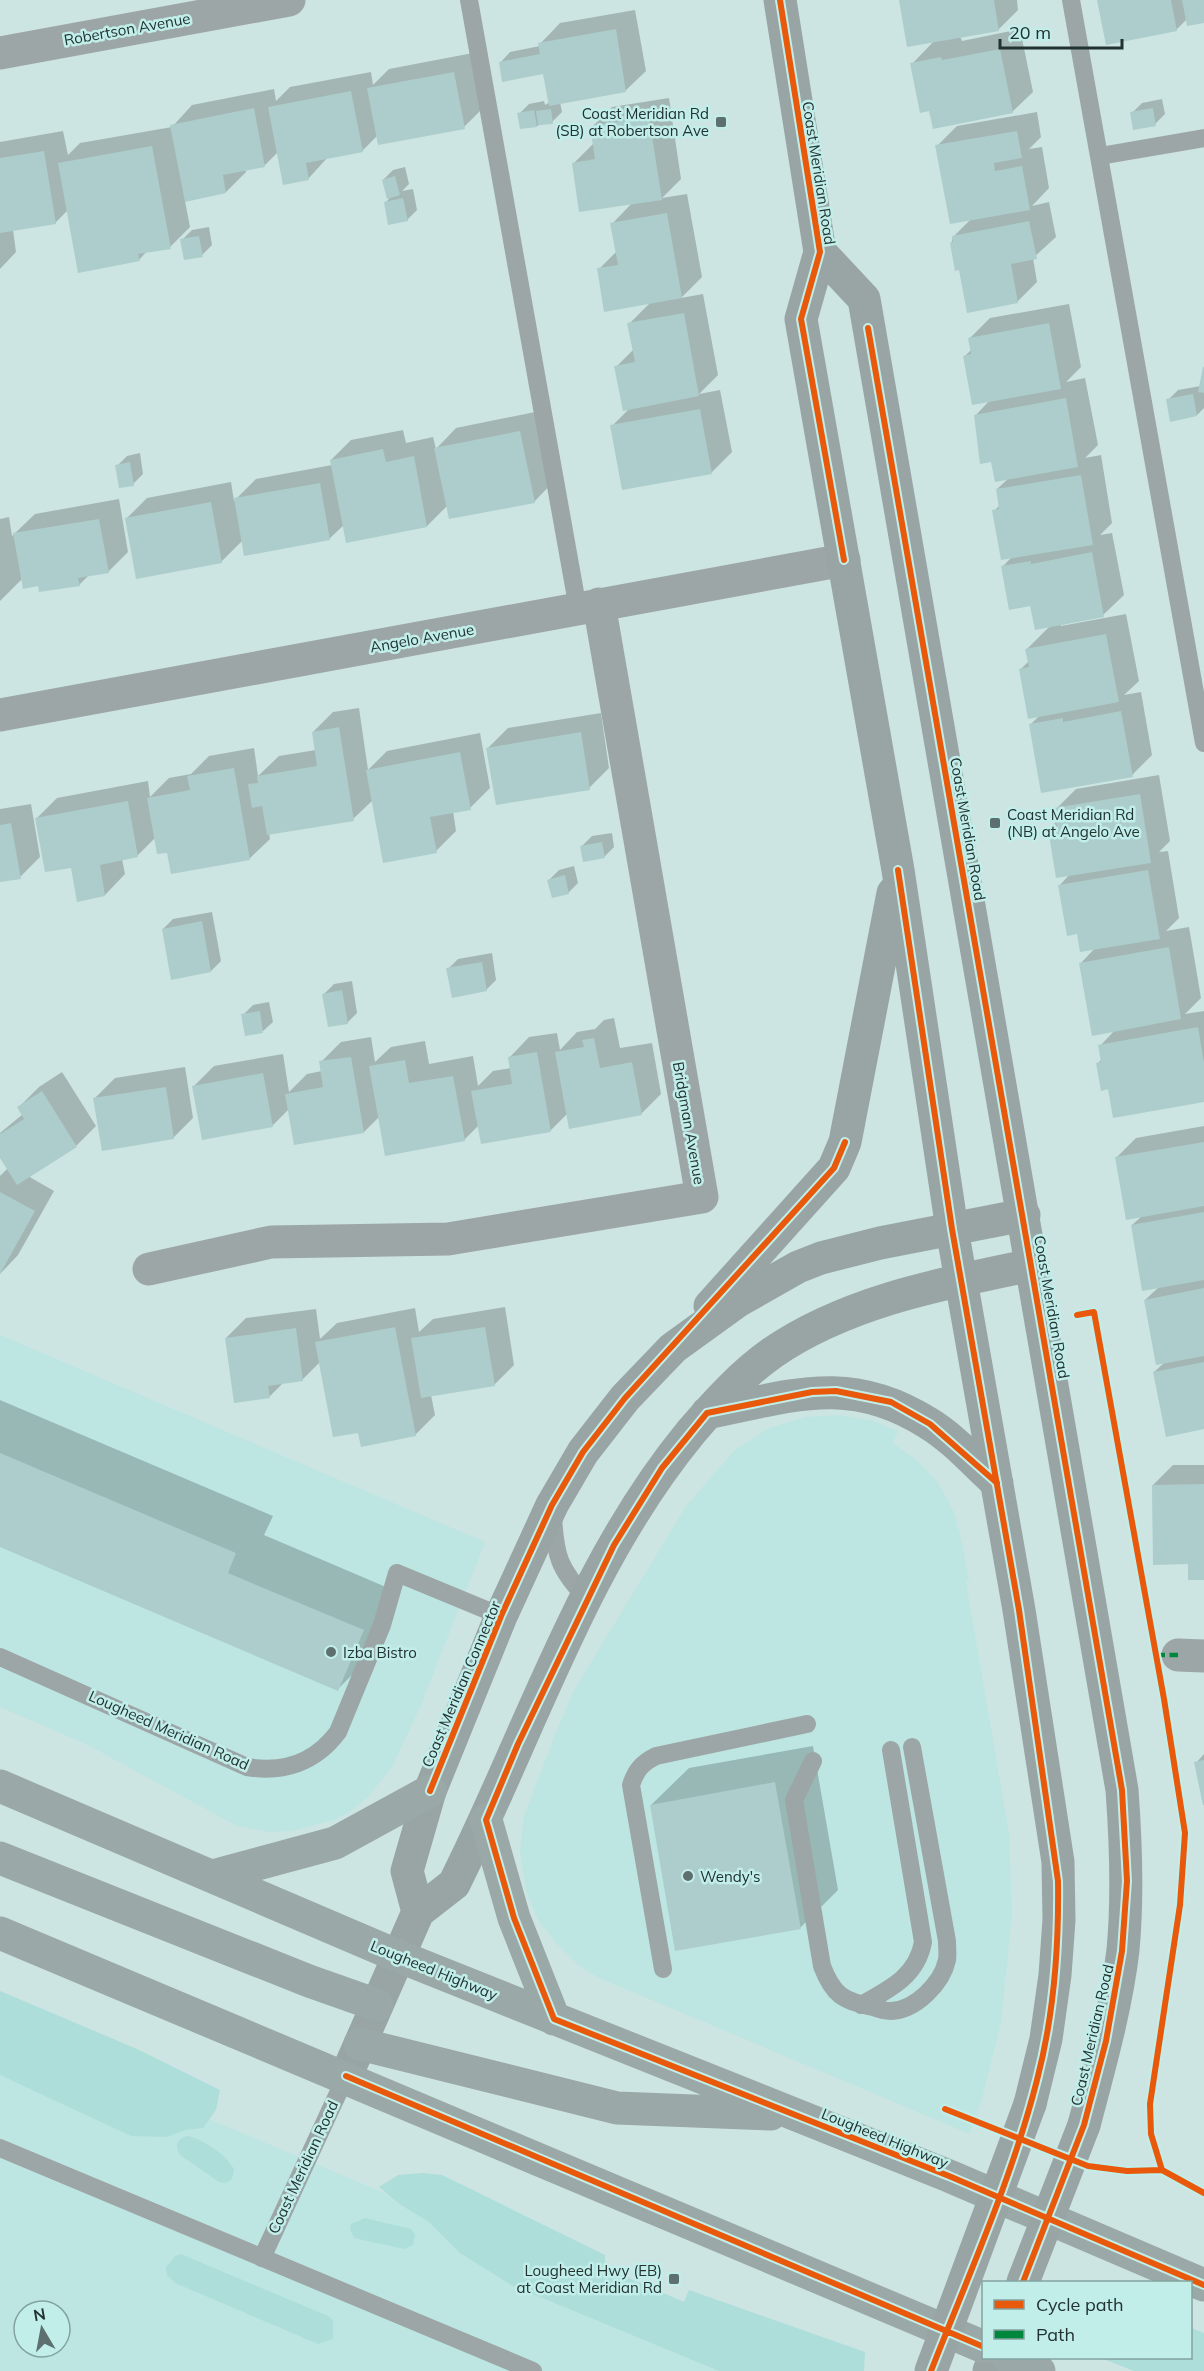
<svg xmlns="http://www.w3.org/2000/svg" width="1204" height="2371" font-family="Mulish,sans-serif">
  <rect width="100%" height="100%" fill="#cce4e2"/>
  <!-- built -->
  <path fill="#bde6e3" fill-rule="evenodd" d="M0 1335 485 1542 421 1705 392 1767 368 1797 348 1813 334 1820 291 1831 270 1832 237 1826 84 1743 0 1707Z
    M837 1415 870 1420 898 1431 893 1443 920 1463 938 1483 955 1514 963 1548 969 1581 966 1582 1009 1833 1012 1912 1001 2023 983 2095 970 2134 597 1977 577 1964 556 1943 538 1920 526 1890 520 1851 524 1816 555 1735 573 1692 686 1506 735 1450 769 1428 805 1417Z
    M0 2031 600 2284 785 2371H0ZM24 2311H60V2347H24Z"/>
  <!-- green -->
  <path fill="#addeda" d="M0 1991 137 2049 220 2090 216 2110 203 2128 185 2130 166 2137 131 2136 0 2075Z
    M188 2136C201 2138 230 2157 234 2170L232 2179 226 2183 219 2182 180 2155C174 2146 177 2138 188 2136Z
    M423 2173 442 2175 605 2255V2268L684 2302 689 2290 865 2352 864 2371H719L511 2285 460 2253 429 2222 401 2205 379 2187 398 2175Z
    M365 2218 411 2229 415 2235 413 2245 404 2249 354 2238 350 2230 351 2224Z
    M181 2254 328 2316 333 2320V2339L318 2344 175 2283 167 2275 166 2267 175 2256Z
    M1191 2328 1204 2333V2371H1134L1101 2358H1190Z"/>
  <!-- shadow -->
  <path fill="#0003" d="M901 0H1017L1018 10 998 30 960 36 962 41 1020 29 1033 92 1012 112 930 109 912 64 935 40Z
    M1099 0H1204V21L1187 19 1176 30Z
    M635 10 646 71 625 91 560 102 562 112 552 122 536 126 519 114 529 104 544 101 545 105 550 102 544 71 501 62 510 52 540 46V44L560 23Z
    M473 53 484 107 464 127 378 135 362 151 328 157 308 179 278 152 265 165 245 169 246 172 226 192 185 201 190 227 170 247 147 251 139 260 68 210 55 223 13 230 16 252 0 269V142L63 131 68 155 80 143 172 127 192 105 274 89 276 101 290 87 371 72 373 85 389 69Z
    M669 98 681 179 662 198 687 194 702 277 681 298 703 294 718 375 699 394 720 390 732 452 712 472 612 426 630 408 616 367 634 349 629 324 650 303 599 269 617 251 612 224 632 203 574 163 594 143 592 127 612 107Z
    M1162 99 1165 114 1155 124 1132 113 1142 103Z
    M1037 112 1041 137 1029 149 1042 147 1049 188 1032 206 1049 202 1056 237 1033 258 1037 282 1017 302 960 268 951 244 953 237 972 218 937 146 957 126Z
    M405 167 409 184 402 191 413 189 417 210 407 220 385 203 389 199 383 180 393 170Z
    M209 227 212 245 202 255 182 240 192 230Z
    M1069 304 1081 367 1066 382 1085 378 1098 445 1085 458 1101 455 1112 523 1100 535 1112 533 1124 595 1103 615 1060 623 1061 626 1126 614 1139 681 1124 695 1141 692 1152 755 1132 775 1030 725 1040 715 1021 669 1029 661 1027 649 1051 625 1002 567 1012 557 994 511 1000 505 997 489 1009 478 992 461 981 463 976 415 990 400 964 357 972 349 970 338 990 318Z
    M1204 370V408L1197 415 1168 400 1178 390 1201 386Z
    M540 411 554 481 534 502 448 505 427 526 344 525 329 539 243 540 221 562 127 518 147 498 231 482 234 501 256 479 332 465 331 460 351 440 403 430 406 443 433 437 436 449 456 428Z
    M140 453 143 474 133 484 117 466 127 456Z
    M119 499 128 552 108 572 89 575 79 585H39L22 579 0 601V519L9 517 12 536 35 514Z
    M359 708 368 770 387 751 480 733 490 788 470 808 453 811 456 831 436 851 373 800 353 819 269 833 270 839 249 859 169 851 156 837 137 856 122 859 125 874 105 895 72 866 37 818 57 798 148 781 150 797 169 778 191 774 209 756 254 748 258 776 279 756 316 750 313 732 333 712Z
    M601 713 609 768 589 788 488 748 508 728Z
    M1159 775 1170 841 1159 852 1168 851 1179 918 1166 931 1189 927 1201 998 1185 1014 1204 1011V1100L1110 1087 1097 1064 1102 1059 1100 1046 1115 1030 1081 963 1095 948 1079 932 1060 885 1070 874 1050 828 1058 820 1056 809 1076 789Z
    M31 804 40 857 20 877 0 881V809Z
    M612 833 614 847 604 857 582 846 592 836Z
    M574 866 578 883 568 893 549 880 559 870Z
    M212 912 221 961 211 971 163 929 173 919Z
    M492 953 496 980 486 990 448 969 458 959Z
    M352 981 357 1013 347 1023 324 994 334 984Z
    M269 1002 273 1022 263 1031 243 1015 253 1005Z
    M614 1018 620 1048 652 1043 661 1094 641 1114 568 1113 551 1130 482 1142 479 1125 464 1140 380 1116 364 1132 290 1108 272 1126 194 1086 214 1066 283 1054 289 1092 307 1074 322 1071 321 1062 341 1042 371 1037 375 1062 391 1047 425 1041 429 1064 473 1056 478 1086 493 1071 511 1068 509 1058 529 1037 557 1033 560 1050 577 1032 595 1029 604 1020Z
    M185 1067 193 1118 173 1138 95 1098 115 1078Z
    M62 1072 96 1126 76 1146 28 1176 54 1191 18 1255 0 1274V1176L8 1168 0 1155V1133L23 1114 19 1107 39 1087Z
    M1204 1126V1428L1154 1372 1165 1362 1145 1300 1160 1286 1132 1225 1142 1216 1116 1158 1136 1138Z
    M505 1307 514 1365 494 1385 431 1395 435 1415 415 1435 359 1431 320 1362 303 1379 284 1382 269 1397 226 1338 246 1318 316 1309 320 1339 337 1323 415 1308 419 1332 433 1319Z
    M0 1400 273 1516 264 1535 400 1593 375 1652 338 1689 0 1546Z
    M1173 1465H1204V1578L1189 1563 1153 1485Z
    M813 1746 838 1890 800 1928 651 1805 689 1768Z
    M1204 1754V1803L1196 1763Z"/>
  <!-- building -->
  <path fill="#accdcb" d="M899 0H994L999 31 907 47Z
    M1097 0H1171L1177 31 1106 45Z
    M1182 0H1204V23L1187 26Z
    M616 29 626 92 549 106 543 74 502 82 499 62 540 54 538 43Z
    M1000 49 1013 113 933 129 929 111 920 113 910 63 941 57 942 60Z
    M454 72 465 129 378 145 367 88Z
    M351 91 363 152 306 163 309 180 283 185 268 107Z
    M254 108 265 167 223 175 226 193 185 202 170 125Z
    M1153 108 1156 126 1133 130 1130 112Z
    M551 109 553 124 538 125 536 111Z
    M534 110 537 127 520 129 517 113Z
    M649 117 662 200 579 212 572 163 595 159 590 126Z
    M1017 131 1022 158 994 163 995 171 1022 166 1030 210 950 224 935 145Z
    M152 146 171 249 138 254 140 261 78 273 58 163Z
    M44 151 56 224 0 233V158Z
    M395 176 400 195 387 199 382 180Z
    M403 198 408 221 388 225 384 202Z
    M667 213 682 298 604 312 597 268 618 265 610 223Z
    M1029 221 1037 259 1011 264 1018 303 967 313 959 270 955 271 950 243 953 242 952 236Z
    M199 236 203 257 184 260 180 239Z
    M684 313 699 396 623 411 614 366 635 362 627 323Z
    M1049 323 1061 389 972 405 963 356 971 354 968 338Z
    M1203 367H1204V393L1198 392Z
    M1193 394 1197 416 1170 422 1166 399Z
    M1066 398 1078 467 995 482 991 462 980 464 974 415Z
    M700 409 712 474 622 490 610 425Z
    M520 431 535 503 449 519 434 448Z
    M383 449 386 462 414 456 427 527 346 543 330 460Z
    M130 462 134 486 119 488 115 465Z
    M1081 475 1093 545 1001 560 992 510 999 509 996 489Z
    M320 483 330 540 244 556 234 498Z
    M211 502 222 563 136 579 125 518Z
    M99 519 109 573 78 578 80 586 39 592 38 586 23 589 13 533Z
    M1092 552 1104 617 1035 630 1030 606 1009 610 1001 566 1031 561V564Z
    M1106 634 1119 702 1028 719 1019 669 1029 667 1025 649Z
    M1121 711 1133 777 1041 793 1029 724 1063 718V722Z
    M339 727 354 821 267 835 262 806 252 808 248 784 258 783 257 776 317 766 312 732Z
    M581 732 590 790 496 805 486 748Z
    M460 752 471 810 430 817 437 853 383 863 366 770Z
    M234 768 250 860 171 874 167 853 157 854 147 798 190 790 187 776Z
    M1140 794 1151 863 1056 878 1048 828 1057 826 1054 808Z
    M128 801 138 857 100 865 105 896 77 902 71 868 45 872 35 818Z
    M11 823 21 879 0 882V825Z
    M602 842 605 858 583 862 580 846Z
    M1148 870 1160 939 1080 952 1077 934 1067 936 1058 885Z
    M565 875 569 894 552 898 547 880Z
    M202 921 211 972 171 980 162 929Z
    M1169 947 1181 1019 1092 1036 1079 963Z
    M482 962 487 991 452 998 446 968Z
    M342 990 348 1024 328 1027 322 994Z
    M260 1011 263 1033 245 1036 241 1014Z
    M1198 1027 1204 1063V1102L1113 1118 1108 1089 1101 1091 1096 1063 1101 1062 1098 1045Z
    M594 1038 600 1068 632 1062 642 1115 569 1129 555 1052 584 1047 582 1040Z
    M537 1052 551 1132 481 1144 471 1091 512 1084 508 1057Z
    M351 1057 364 1133 294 1145 285 1094 323 1087 319 1061Z
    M405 1060 409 1083 453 1076 465 1141 385 1156 369 1066Z
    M263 1073 273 1127 202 1140 192 1086Z
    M166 1087 174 1139 102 1151 93 1098Z
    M42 1091 77 1147 17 1185 0 1158V1134L24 1119 17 1107Z
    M1204 1142V1206L1126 1220 1115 1157Z
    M0 1192 35 1211 0 1274Z
    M1204 1212V1280L1142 1291 1131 1225Z
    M1204 1288V1356L1156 1365 1144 1300Z
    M395 1327 416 1436 361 1447 358 1433 333 1437 315 1342Z
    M485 1327 495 1386 421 1398 411 1338Z
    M296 1328 303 1381 268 1386 270 1398 234 1403 225 1338Z
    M1204 1362V1429L1166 1437 1153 1372Z
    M0 1453 236 1553 228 1573 364 1630 338 1691 0 1547Z
    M1204 1484V1580H1188V1564L1153 1565 1152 1485Z
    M1204 1760V1805H1203L1194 1762Z
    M775 1782 801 1929 675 1951 650 1805Z"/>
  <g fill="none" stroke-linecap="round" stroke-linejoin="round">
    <!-- lane -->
    <path stroke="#9da6a6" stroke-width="18" d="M469 0 578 609
      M1071 0 1204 743
      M1100 156 1204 138
      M553 1516C555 1555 559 1570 587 1598
      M0 1657 247 1767C283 1773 315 1763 338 1732L382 1625 397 1573 501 1616
      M813 1761 794 1800 822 1966C833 1995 843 2001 873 2007 878 2009 885 2011 891 2011 916 2010 942 1983 947 1960 948 1954 947 1947 947 1941L912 1747
      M663 1969 631 1785C636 1770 642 1763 656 1756L807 1724
      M861 2005C890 1989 917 1976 923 1942L891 1750
      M0 2148 533 2371
      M262 2258 346 2076"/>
    <!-- street -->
    <path stroke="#9da6a6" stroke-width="33" d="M0 53 289 0
      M0 715 844 560
      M149 1269 271 1242 448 1239 702 1197 599 604
      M1178 1655 1204 1656"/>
    <!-- secondary -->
    <path stroke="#99a5a5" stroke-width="33" d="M780 0 820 252 801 319 898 870 952 1229 1019 1610 1058 1862 1059 1920 1055 1975 1046 2039 1030 2104
      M820 252 864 299 1122 1790C1126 1844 1128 1897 1123 1950 1116 2009 1099 2068 1084 2125
      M710 1306 834 1168 845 1142 893 893
      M707 1413C791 1396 849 1373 928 1423 953 1438 975 1463 997 1483
      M418 1912 407 1871 430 1791 501 1616 552 1505 583 1452 625 1398 673 1348 738 1301 798 1267 821 1258 880 1243 1024 1215
      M346 2076 418 1912 454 1884C530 1733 582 1564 691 1432 715 1404 741 1375 772 1353 847 1301 945 1283 1032 1265
      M989 2371 994 2358"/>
    <!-- primary -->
    <path stroke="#9aa8a7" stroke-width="33" d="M0 1786 398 1956 949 2176 1204 2285
      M486 1820 514 1918 554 2019
      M0 1858 309 1981 377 2005
      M213 1876 335 1843 430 1791
      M0 1933 984 2347
      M360 2044 617 2108 771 2114
      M1008 2358 1039 2371"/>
    <!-- secondary-bridge -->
    <path stroke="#99a5a5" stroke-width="33" d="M1023 2282 1084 2125
      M931 2371 1030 2104"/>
    <!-- quiet -->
    <path stroke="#00873e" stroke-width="4.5" stroke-dasharray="9 4.5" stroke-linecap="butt" d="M1156 1655H1178"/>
    <!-- cycleway casing -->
    <g stroke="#c2eeea" stroke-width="10">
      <path id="cycleway" d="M780 0 820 252 801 319 844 560
        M868 328 1122 1790 1127 1881 1122 1951 1106 2041 1084 2125 1023 2282
        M898 870 952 1229 1019 1610 1058 1881C1059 1948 1054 2015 1037 2080 1012 2179 968 2276 931 2371
        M1077 1315 1094 1312 1164 1699 1185 1833 1180 1905 1150 2104 1151 2134 1162 2170
        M997 1483 930 1424 891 1402 836 1391 812 1392 707 1413 662 1468 614 1545 518 1744 486 1820 514 1918 554 2019 949 2176 1204 2285
        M430 1791 501 1616 552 1505 583 1452 625 1398 834 1168 845 1142
        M346 2076 984 2347
        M945 2109 1088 2166 1127 2171 1162 2170 1204 2193"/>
    </g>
    <!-- cycleway -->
    <use href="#cycleway" stroke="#e8590c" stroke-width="6"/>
  </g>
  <!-- markers -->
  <g fill="#5d706f" stroke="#c2eeea" stroke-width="2">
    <rect x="715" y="116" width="12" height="12" rx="3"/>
    <rect x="989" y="817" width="12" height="12" rx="3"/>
    <circle cx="331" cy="1652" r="6"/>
    <circle cx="688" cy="1876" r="6"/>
    <rect x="668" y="2273" width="12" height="12" rx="3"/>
  </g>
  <g text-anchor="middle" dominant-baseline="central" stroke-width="5" stroke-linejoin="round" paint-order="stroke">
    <!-- street labels -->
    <g font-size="15" fill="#213231" stroke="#c2eeea">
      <text transform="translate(127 29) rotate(-10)">Robertson Avenue</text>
      <text transform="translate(819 173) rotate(81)">Coast Meridian Road</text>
      <text transform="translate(422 638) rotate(-10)">Angelo Avenue</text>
      <text transform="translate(968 829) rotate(80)">Coast Meridian Road</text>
      <text transform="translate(689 1123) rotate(80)">Bridgman Avenue</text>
      <text transform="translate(1052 1307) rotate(80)">Coast Meridian Road</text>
      <text transform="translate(461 1684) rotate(-67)">Coast Meridian Connector</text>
      <text transform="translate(169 1730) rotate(24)">Lougheed Meridian Road</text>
      <text transform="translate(434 1970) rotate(22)">Lougheed Highway</text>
      <text transform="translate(1092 2035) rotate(-77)">Coast Meridian Road</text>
      <text transform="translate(885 2138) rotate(22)">Lougheed Highway</text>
      <text transform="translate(303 2167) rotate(-65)">Coast Meridian Road</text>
    </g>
    <!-- poi labels -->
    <g font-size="15" fill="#213231" stroke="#c2eeea" text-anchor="start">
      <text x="709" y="113" text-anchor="end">Coast Meridian Rd<tspan x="709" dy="17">(SB) at Robertson Ave</tspan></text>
      <text x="1007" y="814">Coast Meridian Rd<tspan x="1007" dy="17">(NB) at Angelo Ave</tspan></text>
      <text x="343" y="1652">Izba Bistro</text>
      <text x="700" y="1876">Wendy's</text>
      <text x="662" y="2270" text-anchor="end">Lougheed Hwy (EB)<tspan x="662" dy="17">at Coast Meridian Rd</tspan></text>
    </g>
  </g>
  <!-- legend -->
  <rect x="982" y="2281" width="210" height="78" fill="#c2eeea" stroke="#82a3a0" stroke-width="1.5"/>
  <rect x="994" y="2300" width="30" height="9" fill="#e8590c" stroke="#82a3a0" stroke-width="1.5"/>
  <text x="1036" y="2311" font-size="18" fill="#213231">Cycle path</text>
  <rect x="994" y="2330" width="30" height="9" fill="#00873e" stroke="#82a3a0" stroke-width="1.5"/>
  <text x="1036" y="2341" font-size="18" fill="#213231">Path</text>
  <!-- north arrow -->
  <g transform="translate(42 2329) rotate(350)"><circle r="28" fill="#c2eeea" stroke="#82a3a0" stroke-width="1.5"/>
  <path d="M0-4.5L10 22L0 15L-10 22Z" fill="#5d706f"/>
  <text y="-9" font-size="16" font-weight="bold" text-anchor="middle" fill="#213231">N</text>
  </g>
  <!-- scale -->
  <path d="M1000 39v9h122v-9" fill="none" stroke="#213231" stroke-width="3"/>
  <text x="1009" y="39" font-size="18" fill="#213231" stroke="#c2eeea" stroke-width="4.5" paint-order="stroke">20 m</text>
</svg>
